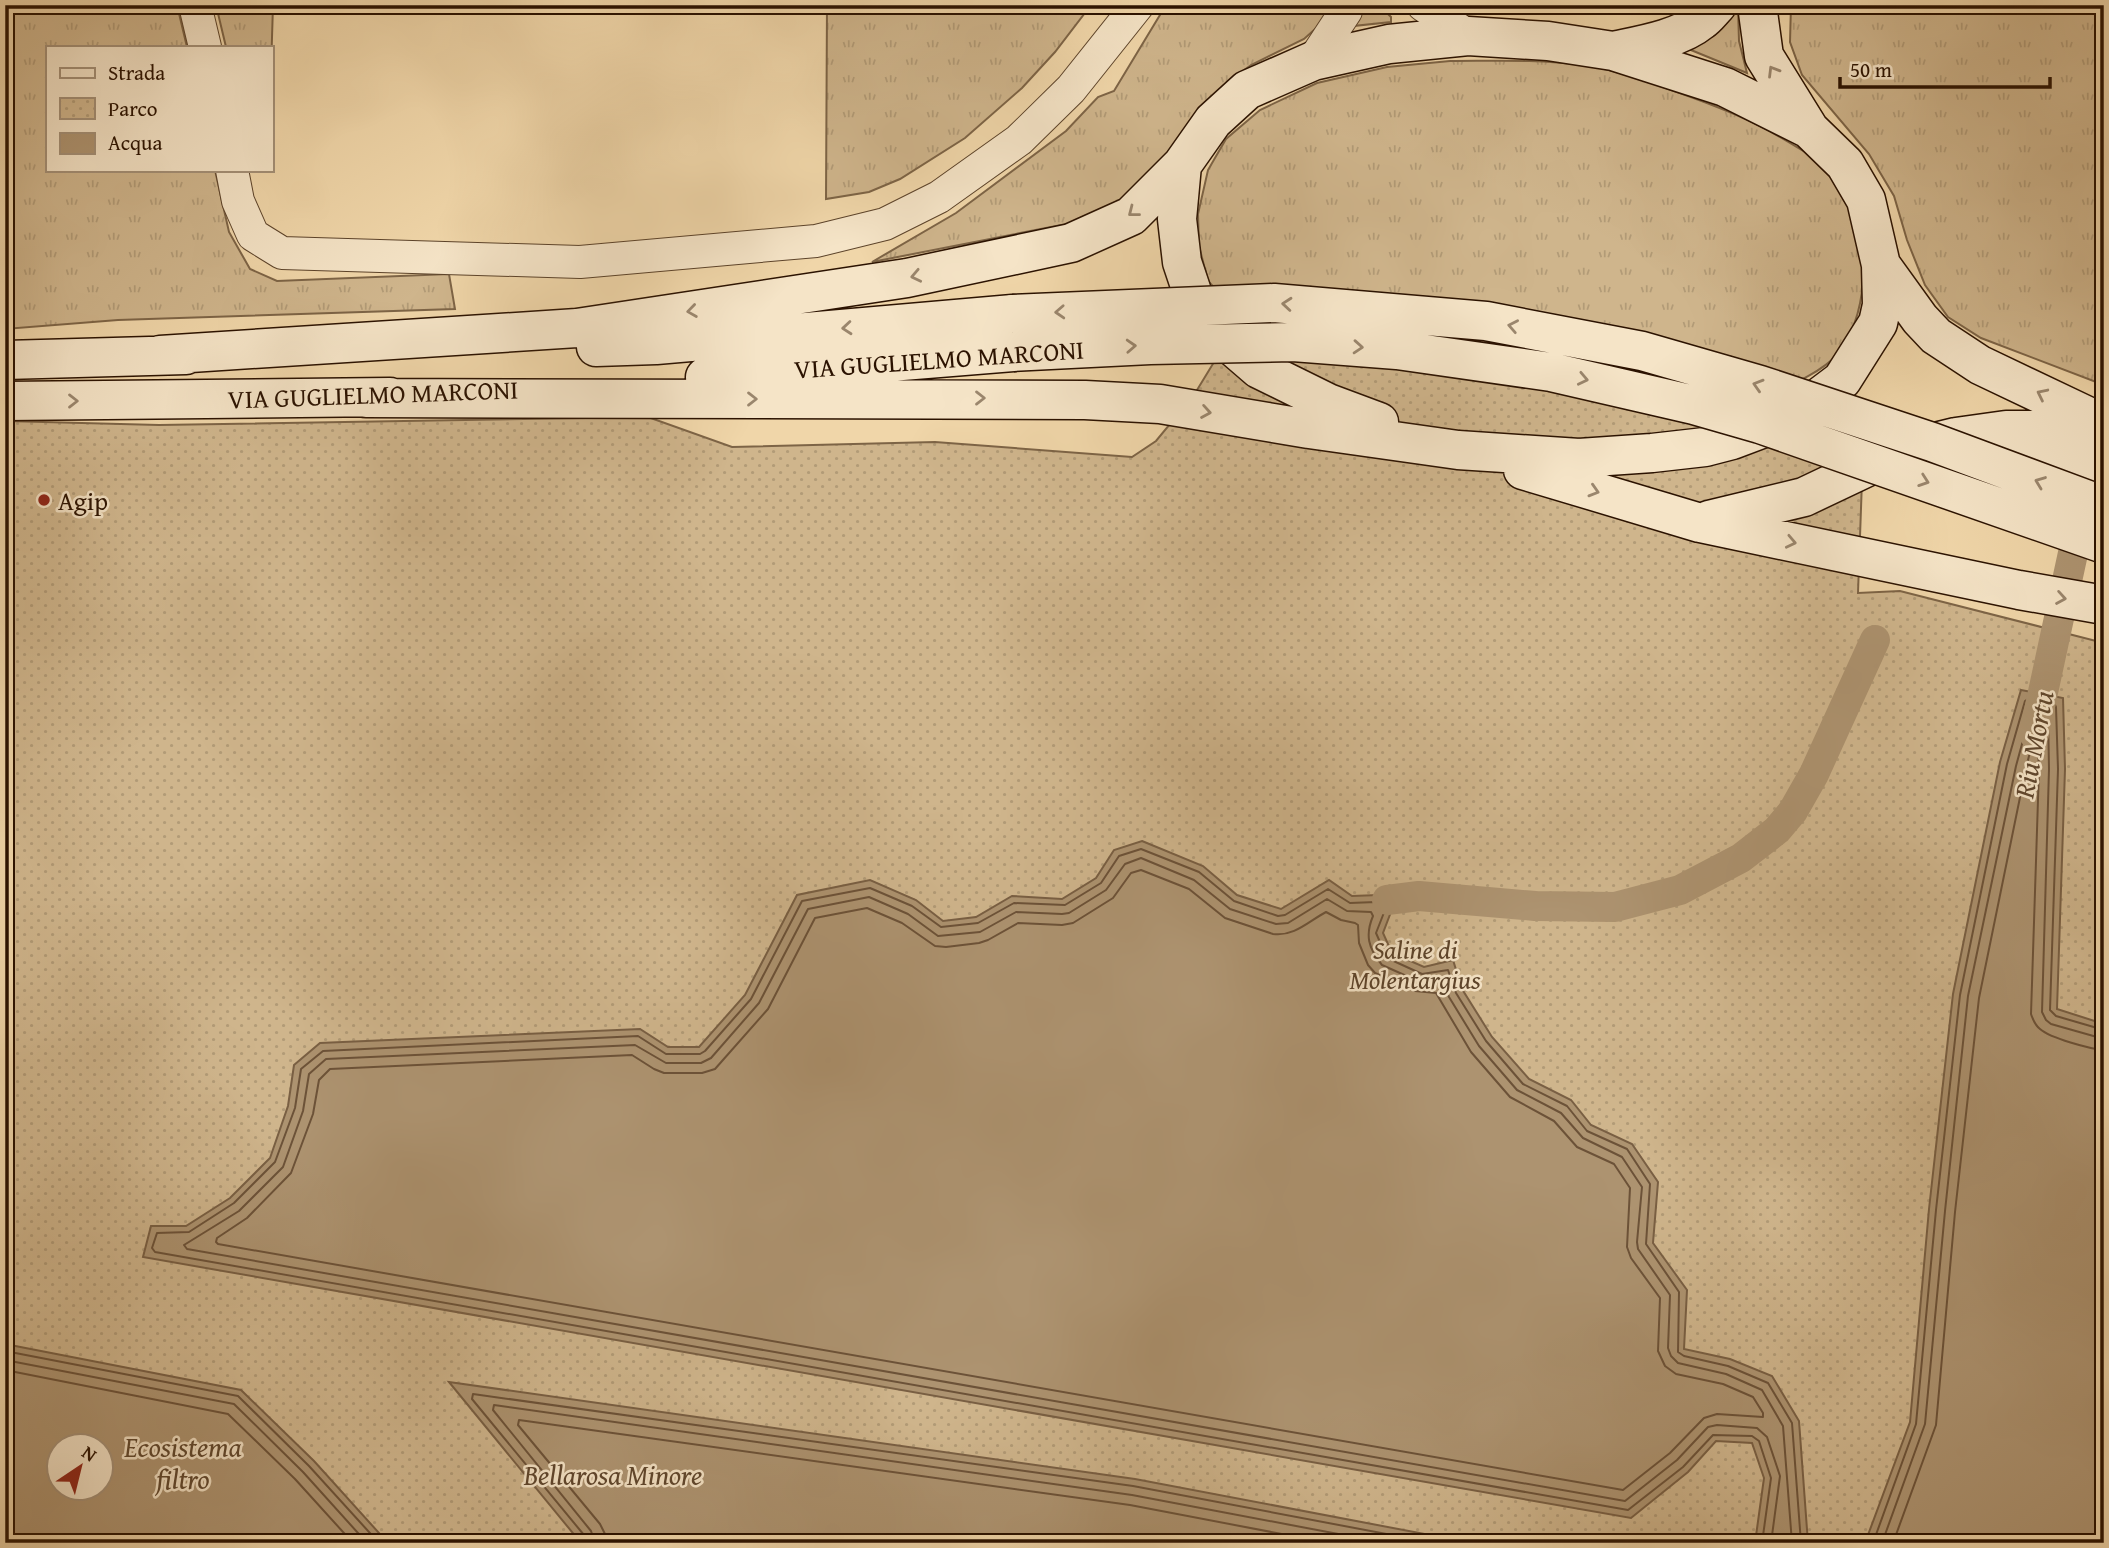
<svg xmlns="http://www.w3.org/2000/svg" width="2109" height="1548" font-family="'Gentium Book Plus',serif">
  <defs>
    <pattern id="grass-tufts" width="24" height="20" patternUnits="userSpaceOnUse" patternTransform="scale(1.75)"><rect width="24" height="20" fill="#cfb58c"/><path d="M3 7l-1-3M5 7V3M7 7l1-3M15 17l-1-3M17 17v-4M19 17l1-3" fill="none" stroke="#b29b77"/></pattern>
    <pattern id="park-dots" width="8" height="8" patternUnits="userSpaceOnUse" patternTransform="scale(1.75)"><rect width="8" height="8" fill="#cfb58c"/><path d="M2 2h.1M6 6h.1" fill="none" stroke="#b29b77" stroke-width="1.8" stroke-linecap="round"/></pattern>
  </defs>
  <rect width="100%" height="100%" fill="#f0d6a9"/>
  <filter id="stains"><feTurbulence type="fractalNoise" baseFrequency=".00286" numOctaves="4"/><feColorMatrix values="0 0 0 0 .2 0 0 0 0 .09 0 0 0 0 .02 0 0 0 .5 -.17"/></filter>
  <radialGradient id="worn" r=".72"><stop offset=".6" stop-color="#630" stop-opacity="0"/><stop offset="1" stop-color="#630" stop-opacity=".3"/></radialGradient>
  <!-- grass -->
  <path fill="url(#grass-tufts)" stroke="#7d6446" stroke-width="2" d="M5 5H177L187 47H47V170H215L229 232 250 269 277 281 449 274 455 309 118 320 5 329Z
    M216 5H273L271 70V47H226Z
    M827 5H1091L1055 52 1022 88 965 138 900 179 869 192 826 199Z
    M1166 5H1333L1324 21 1304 39 1251 65 1229 81 1131 197 1082 221 872 262 956 213 1066 131 1098 97 1114 91Z
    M1356 5H1379L1391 17V22L1353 26Z
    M1791 5H2104V385L1981 338 1948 317 1925 285 1907 240 1894 196 1869 154 1802 75 1790 42Z
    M1738 8 1739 41 1747 73 1686 48 1722 25Z
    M1450 61C1494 61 1538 59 1582 65 1613 69 1645 80 1674 91 1714 105 1753 120 1790 143 1798 148 1809 153 1816 160 1845 189 1862 229 1863 269 1864 296 1856 332 1838 354 1819 375 1781 389 1756 401L1241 316 1208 281 1199 246 1198 214 1208 170 1226 139 1260 110 1317 83 1387 67Z"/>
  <!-- park -->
  <path fill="url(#park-dots)" stroke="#7d6446" stroke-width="2" fill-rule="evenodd" d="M1239 321 1463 329 1661 370 1868 438 1862 480 1858 593 1900 591 2104 643V1543H5V421L159 425 648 417 732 447 935 442 1132 457 1156 441 1194 395ZM60 1446H102V1488H60Z"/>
  <!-- water -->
  <path fill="#ad9370" stroke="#795f43" stroke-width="2" fill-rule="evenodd" d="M2021 690 2063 698 2065 769 2057 1009 2104 1024V1543H1865L1910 1422 1929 1209 1953 994 2000 762Z
    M1142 841 1203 866 1237 895 1281 909 1329 880 1352 896 1379 895 1394 904 1383 933 1392 953 1424 967 1453 960 1462 989 1492 1037 1529 1079 1571 1100 1591 1125 1632 1144 1658 1182 1653 1243 1687 1290 1684 1349 1730 1359 1772 1376 1799 1421 1808 1543H1755L1764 1478 1752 1443 1716 1441 1688 1472 1631 1518 143 1257 151 1226H186L230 1198 270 1158 288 1106 294 1065 320 1043 640 1029 668 1047H699L745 995 797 895 870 880 916 900 943 921 976 917 1012 896 1062 899 1096 878 1114 850Z
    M5 1344 241 1390 314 1461 388 1543H5ZM60 1446H102V1488H60Z
    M449 1382 1135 1479 1472 1543H581Z"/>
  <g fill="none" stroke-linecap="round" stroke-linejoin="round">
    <!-- shore -->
    <path stroke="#6c5238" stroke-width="2" d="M1141 870 1189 889 1225 918 1273 934C1294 937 1309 921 1326 912L1341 920 1355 923 1358 925 1359 943 1368 965 1375 973 1415 991 1436 993 1471 1052 1510 1097 1554 1121 1577 1147 1614 1164 1630 1188 1627 1247 1631 1258 1660 1298 1658 1351 1665 1366 1676 1374 1723 1384 1753 1397 1763 1413V1417L1717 1414 1704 1418 1670 1453 1623 1490 218 1244 216 1242 217 1238 247 1218 291 1173 313 1114 319 1080 330 1069 632 1055 654 1069 664 1073H702L715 1069 768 1009 815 918 867 908 902 923 935 946 946 947 979 943 988 940 1018 923 1062 925 1073 923 1113 898 1131 873Z
      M5 1351 238 1396 309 1466 379 1543
      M5 1360 234 1404 303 1472 367 1543
      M5 1370 228 1414 295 1479 353 1543
      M586 1543 584 1535 472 1399 473 1394 1133 1486 1434 1543
      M595 1543 591 1531 493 1410 494 1405 1132 1495 1386 1543
      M605 1543V1534L600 1524 518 1425 519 1420 1130 1505 1329 1543
      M1762 1543 1771 1478 1759 1441 1752 1436 1713 1435 1683 1467 1628 1510 155 1252 152 1248 157 1233 189 1232 234 1203 275 1162 295 1108 301 1069 323 1051 638 1036 666 1054H700L705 1051 751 999 802 901 870 888 912 906 941 927 978 923 1014 903 1065 905 1101 883 1119 856 1141 849 1199 872 1234 901 1278 916 1285 915 1328 889 1350 903 1376 902 1383 906 1385 910 1376 933 1387 958 1422 974 1448 970 1456 993 1486 1041 1523 1084 1567 1106 1587 1131 1627 1149 1650 1184 1646 1244 1679 1292 1678 1352 1684 1356 1728 1366 1768 1383 1792 1423 1801 1543
      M1771 1543 1780 1476 1767 1437 1757 1428 1717 1425 1708 1427 1677 1460 1625 1501 187 1249 184 1245 239 1211 283 1167 303 1111 309 1074 326 1059 635 1045 666 1063H701L711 1058 759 1003 808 909 869 897 908 914 938 936 980 932 1016 912 1062 914 1069 913 1106 890 1125 864 1141 858 1194 880 1230 909 1276 924 1288 923 1327 899 1347 911 1371 912 1373 916C1365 935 1368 948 1382 965L1420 982 1442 980 1449 997 1479 1046 1517 1090 1561 1113 1583 1138 1622 1157 1642 1187 1637 1242 1638 1249 1670 1295 1668 1348 1671 1356 1678 1363 1726 1374 1762 1390 1783 1426 1792 1543
      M1873 1543 1916 1424 1936 1210 1960 995 2007 764 2025 701 2028 699 2054 703 2056 707 2058 769 2050 1010 2056 1016 2104 1030
      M1882 1543 1925 1424 1945 1211 1968 996 2016 766 2031 711 2034 709 2045 711 2048 713 2049 769 2042 1012 2046 1020 2051 1024 2104 1039
      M1893 1543 1936 1425 1955 1212 1979 998 2026 768 2031 748 2034 746 2038 749 2039 769 2031 1014C2033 1020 2035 1025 2040 1029 2050 1038 2090 1049 2104 1050"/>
    <!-- canal -->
    <path stroke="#ad9370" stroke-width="30" d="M2034 734 2081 516
      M1387 900 1419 896 1535 906 1615 907 1680 890 1741 858 1777 830 1793 811 1814 774 1875 640"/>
    <!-- minor casing -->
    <g stroke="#5c432a" stroke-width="34">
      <path id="minor" d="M195 5 205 47
        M1423 5 1468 36
        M1313 61 1346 11 1347 5
        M232 170 238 201 253 235 282 253 580 262 816 241 885 224 939 197 1019 140 1071 89 1138 5"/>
    </g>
    <!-- secondary casing -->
    <g stroke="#2b1200" stroke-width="41">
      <path id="secondary" d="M1757 5 1764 56 1808 127
        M1613 51C1641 45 1679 39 1701 21 1707 17 1712 10 1717 5
        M1182 165 1177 219 1182 262 1201 319 1259 369 1328 403 1379 422
        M1881 265 1920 319 1936 336 1980 365 2104 424
        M596 347 656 345 1013 314
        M160 355 577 328 907 278 1071 243 1131 216 1182 165 1213 121 1247 90 1313 61 1389 44 1468 36 1548 41 1613 51 1725 87 1809 129 1845 164 1866 200 1881 265 1882 305 1878 323 1842 380 1793 417 1732 440 1705 447 1652 453 1579 458 1458 450 1309 429 1160 404 1085 400 366 398
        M5 360 186 355
        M705 377 1013 352
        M5 401 390 397
        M2021 445 2034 447 2104 466
        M1523 470 1700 523 2019 590 2104 605
        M1709 520 1804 497 1903 450 1956 437 2006 430H2073L2104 434"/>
    </g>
    <!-- minor -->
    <use href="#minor" stroke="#f5e4c7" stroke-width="32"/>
    <!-- secondary -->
    <use href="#secondary" stroke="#f5e4c7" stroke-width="38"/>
    <!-- secondary-bridge casing -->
    <g stroke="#2b1200" stroke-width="41" stroke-linecap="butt">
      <path id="secondary-bridge" d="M1013 314 1274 303 1486 321 1642 351 1760 385 1932 442 2104 506
        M1013 352 1150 345 1293 342 1397 350 1551 372 1694 405 1760 424 2104 544"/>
    </g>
    <!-- secondary-bridge -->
    <use href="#secondary-bridge" stroke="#f5e4c7" stroke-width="38"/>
  </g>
  <!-- one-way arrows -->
  <defs><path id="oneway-chevron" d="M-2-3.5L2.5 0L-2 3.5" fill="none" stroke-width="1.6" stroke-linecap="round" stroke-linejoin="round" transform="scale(1.75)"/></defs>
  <g stroke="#9a866d">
    <use href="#oneway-chevron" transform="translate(1773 71) rotate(-121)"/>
    <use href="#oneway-chevron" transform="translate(1133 212) rotate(142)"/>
    <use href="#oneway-chevron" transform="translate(916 276) rotate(168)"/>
    <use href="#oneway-chevron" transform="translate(1287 304) rotate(-175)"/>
    <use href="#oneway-chevron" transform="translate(692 311) rotate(172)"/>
    <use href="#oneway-chevron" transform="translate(1060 312) rotate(177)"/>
    <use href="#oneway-chevron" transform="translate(1513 326) rotate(-169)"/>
    <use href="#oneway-chevron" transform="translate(847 328) rotate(175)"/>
    <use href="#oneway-chevron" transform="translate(1131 346) rotate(-3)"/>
    <use href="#oneway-chevron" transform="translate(1358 347) rotate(4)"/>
    <use href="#oneway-chevron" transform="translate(1583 379) rotate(12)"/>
    <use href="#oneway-chevron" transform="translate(1758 385) rotate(-163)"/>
    <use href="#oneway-chevron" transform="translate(2042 394) rotate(-154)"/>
    <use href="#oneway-chevron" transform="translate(980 398)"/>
    <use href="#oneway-chevron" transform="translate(752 399)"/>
    <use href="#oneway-chevron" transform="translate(73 401)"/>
    <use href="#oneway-chevron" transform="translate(1206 412) rotate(10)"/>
    <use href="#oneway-chevron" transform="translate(1924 481) rotate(19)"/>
    <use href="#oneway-chevron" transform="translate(2040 482) rotate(-159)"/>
    <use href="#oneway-chevron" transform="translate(1594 491) rotate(17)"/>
    <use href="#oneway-chevron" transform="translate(1791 542) rotate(12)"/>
    <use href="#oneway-chevron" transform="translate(2061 598) rotate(10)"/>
  </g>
  <!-- markers -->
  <circle fill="#8f2418" stroke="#f5e4c7" stroke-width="2.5" cx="44" cy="500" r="7"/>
  <g text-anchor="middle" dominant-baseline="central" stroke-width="5" stroke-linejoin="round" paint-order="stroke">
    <!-- street labels -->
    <g font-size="26" fill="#2b1200" stroke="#f5e4c7">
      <text transform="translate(939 359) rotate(-4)">VIA GUGLIELMO MARCONI</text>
      <text transform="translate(373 394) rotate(-2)">VIA GUGLIELMO MARCONI</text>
    </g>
    <!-- poi labels -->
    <g font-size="26" fill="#2b1200" stroke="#f5e4c7" text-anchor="start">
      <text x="58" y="500">Agip</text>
    </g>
    <!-- park labels -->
    <g font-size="26" font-style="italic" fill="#5c432a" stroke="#f5e4c7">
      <text x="1415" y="949">Saline di<tspan x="1415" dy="30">Molentargius</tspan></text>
    </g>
    <!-- water labels -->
    <g font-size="28" font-style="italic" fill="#5f462d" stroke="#f5e4c7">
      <text transform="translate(2033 744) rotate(-79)">Riu Mortu</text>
      <text x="183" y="1446">Ecosistema<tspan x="183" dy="32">filtro</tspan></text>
      <text x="613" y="1474">Bellarosa Minore</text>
    </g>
  </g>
  <!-- margin -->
  <rect width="2109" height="1548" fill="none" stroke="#f0d6a9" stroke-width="28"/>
  <rect x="7" y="7" width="2095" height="1534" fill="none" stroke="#2b1200" stroke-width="3.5"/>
  <rect x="14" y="14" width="2081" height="1520" fill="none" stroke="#2b1200" stroke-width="2"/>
  <!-- legend -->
  <rect x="46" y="46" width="228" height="126" fill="#f5e4c7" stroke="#a49077" stroke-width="2"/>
  <rect x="60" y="68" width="35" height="10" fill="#f5e4c7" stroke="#a49077" stroke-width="2"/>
  <text x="108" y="80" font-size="21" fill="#2b1200">Strada</text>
  <rect x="60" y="98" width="35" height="21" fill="url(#park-dots)" stroke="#a49077" stroke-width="2"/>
  <text x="108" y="116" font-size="21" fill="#2b1200">Parco</text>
  <rect x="60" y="133" width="35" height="21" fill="#ad9370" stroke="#a49077" stroke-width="2"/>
  <text x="108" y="150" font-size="21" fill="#2b1200">Acqua</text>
  <!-- north arrow -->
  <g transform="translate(80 1467) rotate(35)"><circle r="33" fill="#f5e4c7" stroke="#a49077" stroke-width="2"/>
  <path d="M0-5L12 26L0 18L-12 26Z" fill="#8f2418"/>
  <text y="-10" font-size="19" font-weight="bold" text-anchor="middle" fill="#2b1200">N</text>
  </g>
  <!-- scale -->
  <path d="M1840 77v10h210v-10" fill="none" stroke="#2b1200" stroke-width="3.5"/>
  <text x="1850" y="77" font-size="21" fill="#2b1200" stroke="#f5e4c7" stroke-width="5" paint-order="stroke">50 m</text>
  <rect width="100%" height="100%" filter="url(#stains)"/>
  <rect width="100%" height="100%" fill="url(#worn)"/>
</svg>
